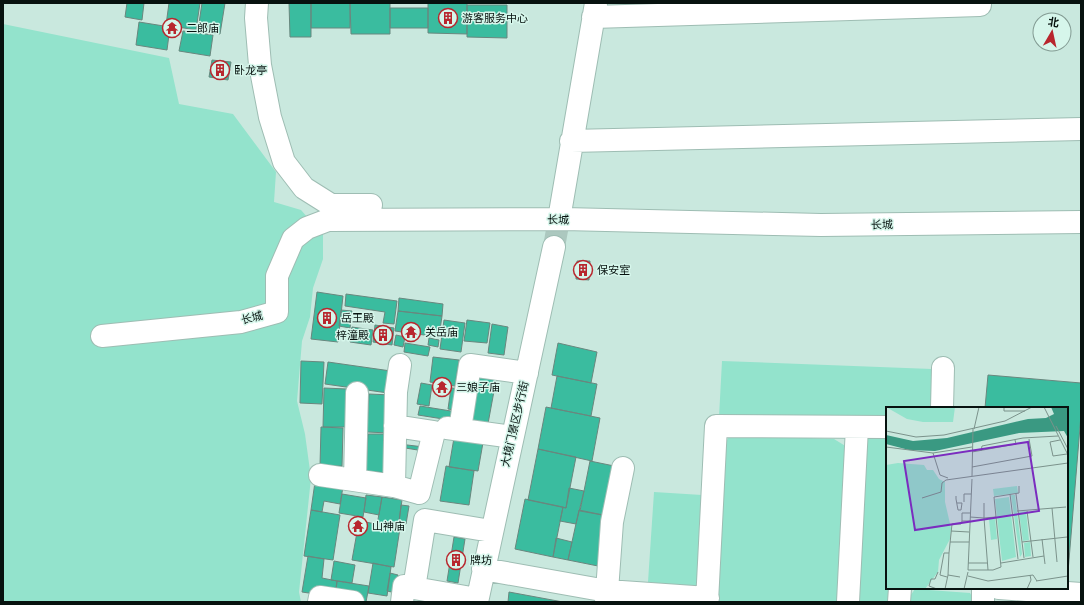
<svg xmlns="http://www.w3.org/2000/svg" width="1084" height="605" font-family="Rubik,'Noto Sans SC',sans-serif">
  <rect width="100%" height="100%" fill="#c9e8de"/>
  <!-- green -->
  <path fill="#93e3cc" d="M3 24 169 58 179 104 233 114 276 172 274 202 301 210 323 235V259L313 288 310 317 302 341 297 401 305 434 311 478 299 592 301 602H3Z
    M722 361 932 369V408H887V420L719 417Z
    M730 435 834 439 847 447 840 540 839 602H716L723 447Z
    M870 436H887V588H892L891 602H855L862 442Z
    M654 492 702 495 698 588 648 582Z
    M915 589 970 593 975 602H906Z"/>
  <!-- building -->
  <path fill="#3abc9f" stroke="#69877e" d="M127 3H144L142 20 125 17Z
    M169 3H200L196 30 166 25Z
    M202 3H225L220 34 198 30Z
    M289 3H311V37H290Z
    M311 3H350V28H311Z
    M350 3H390V34H351Z
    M428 3H467V34L428 33Z
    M467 5H507V38L467 37Z
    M390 8H428V28H390Z
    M139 22 170 27 167 50 136 45Z
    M183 31 213 35 210 56 179 51Z
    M212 60 231 62 228 80 209 77Z
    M577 261H590L589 280 576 279Z
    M317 292 343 296 338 342 311 339Z
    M346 294 397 301 394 324 383 323 385 312 345 306Z
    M399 298 443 304 442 316 398 311Z
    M341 310 352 311 350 328 339 326Z
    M398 311 442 316 439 337 395 331Z
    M444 320 465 323 461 352 440 349Z
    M467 320 490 323 487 343 464 341Z
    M492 324 508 327 504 355 488 353Z
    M375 325 394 328 392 345 373 342Z
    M352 327 373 330 371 345 350 342Z
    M396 335 405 337 403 347 394 345Z
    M429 338 439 340 438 347 428 345Z
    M405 343 430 347 428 356 404 352Z
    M558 343 597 352 591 383 552 375Z
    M433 357 459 360 455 386 430 382Z
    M301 361 324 362 322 404 300 403Z
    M328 362 391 371 388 393 325 384Z
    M475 371 497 375 487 429 466 425Z
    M988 375 1081 383V415L1068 572 1067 408H985Z
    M557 376 597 384 591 416 551 408Z
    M421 383 432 385 429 406 417 404Z
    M324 388 347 389 345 427H323Z
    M451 388 463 389 460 411 448 409Z
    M369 394 391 395 389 433 367 432Z
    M420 406 457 412 456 421 418 415Z
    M546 407 600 418 592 461 538 449Z
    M321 427 343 428 342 466H320Z
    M455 432 484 437 478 471 449 467Z
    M368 434H390L388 473 366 471Z
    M399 444 424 447V451L399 447Z
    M538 449 576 457 566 508 528 500Z
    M590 461 619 467 608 516 580 511Z
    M446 466 474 471 469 505 440 501Z
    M315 482 343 487 340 504 324 501 322 512 311 510Z
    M569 488 584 491 576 524 560 521 563 507 566 508Z
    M342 494 366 498 363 517 339 513Z
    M366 495 382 497 379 515 364 512Z
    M382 497 402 500 398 528 377 525Z
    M525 499 563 507 553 557 515 549Z
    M401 505 409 506 406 524 399 523Z
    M311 510 340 515 333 560 304 556Z
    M579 510 608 516 598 566 568 560Z
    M359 521 400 528 394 567 352 560Z
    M454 537 465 539 458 583 447 581Z
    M556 538 572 542 568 560 553 557Z
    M308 556 324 559 322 578 337 581 335 597 302 592Z
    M334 561 355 565 352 583 331 580Z
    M373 563 391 567 387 596 368 593Z
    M390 573 398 575 396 593 387 591Z
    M337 581 369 586 366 602 335 597Z
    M509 592 563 602H508Z"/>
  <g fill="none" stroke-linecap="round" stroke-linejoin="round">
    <!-- minor-tunnel -->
    <path stroke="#acc8bf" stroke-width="22" stroke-dasharray="22 11" stroke-linecap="butt" d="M554 247 559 219"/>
    <!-- minor casing -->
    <g stroke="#9ebdb3" stroke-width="24">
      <path id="minor" d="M257 3 256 18 260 65 270 117 284 162 304 188 331 205H371
        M593 17 980 5V3
        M571 141 1081 129
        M559 219 596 3
        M102 336 241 322 277 312V276L293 239 307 228 328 220 564 219 821 225 1081 222
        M942 408 943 368
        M395 426 434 432 419 493 394 486 396 392 400 365
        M447 428 512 437
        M460 429 470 365 527 373
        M623 468 612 522 607 591 708 598
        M320 475 394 486
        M355 480 357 393
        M483 569 607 591 606 602
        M999 588 1081 594
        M477 599 414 588 425 520 491 531
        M319 602 320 597 353 602
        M402 602 404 586 414 588
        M477 602 554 247
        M707 602 716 426 887 427
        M848 602 857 427
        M899 602 900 588
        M983 602V588"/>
    </g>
    <!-- minor -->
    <use href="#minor" stroke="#fff" stroke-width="22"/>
  </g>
  <!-- icons -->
  <defs>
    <g id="building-ring" transform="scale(1)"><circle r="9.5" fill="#d6f6eb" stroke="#b8272e" stroke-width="1.5"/><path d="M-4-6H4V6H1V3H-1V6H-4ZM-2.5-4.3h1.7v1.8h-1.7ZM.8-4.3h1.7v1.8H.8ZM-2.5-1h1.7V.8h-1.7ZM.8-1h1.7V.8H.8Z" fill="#b8272e"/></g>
    <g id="temple-ring" transform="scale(1)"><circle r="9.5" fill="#d6f6eb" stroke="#b8272e" stroke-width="1.5"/><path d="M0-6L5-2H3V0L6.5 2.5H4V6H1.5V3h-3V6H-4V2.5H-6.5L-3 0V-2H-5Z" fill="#b8272e"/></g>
  </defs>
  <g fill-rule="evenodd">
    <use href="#building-ring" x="448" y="18"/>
    <use href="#temple-ring" x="172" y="28"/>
    <use href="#building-ring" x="220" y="70"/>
    <use href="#building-ring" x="583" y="270"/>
    <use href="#building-ring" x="327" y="318"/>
    <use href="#temple-ring" x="411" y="332"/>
    <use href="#building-ring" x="383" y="335"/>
    <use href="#temple-ring" x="442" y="387"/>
    <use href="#temple-ring" x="358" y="526"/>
    <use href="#building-ring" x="456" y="560"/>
  </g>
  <g text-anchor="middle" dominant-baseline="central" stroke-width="3" stroke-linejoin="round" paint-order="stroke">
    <!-- poi labels -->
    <g font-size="11" fill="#07120f" stroke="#d6f6eb" text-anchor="start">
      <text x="462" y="18">游客服务中心</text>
      <text x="186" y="28">二郎庙</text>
      <text x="234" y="70">卧龙亭</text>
      <text x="597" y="270">保安室</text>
      <text x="341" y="318">岳王殿</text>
      <text x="425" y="332">关岳庙</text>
      <text x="369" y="335" text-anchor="end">梓潼殿</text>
      <text x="456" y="387">三娘子庙</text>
      <text x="372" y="526">山神庙</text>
      <text x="470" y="560">牌坊</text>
    </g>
    <!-- street labels -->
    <g font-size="11" fill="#07120f" stroke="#d6f6eb">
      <text transform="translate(558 220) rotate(1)">长城</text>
      <text transform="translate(882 225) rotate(-1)">长城</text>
      <text transform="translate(252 318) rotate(-14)">长城</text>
      <text transform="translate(515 424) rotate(-77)">大境门景区步行街</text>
    </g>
  </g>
  <!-- overview -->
  <g transform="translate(886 407)">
    <rect width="182" height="182" fill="#c9e8de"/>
    <path d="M0 0H69L67 15H37L21 12ZM12 56 38 58 41 63H47L53 72 59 75V95L65 121 64 132 53 153 52 165 39 182H0V58ZM131 79 132 86 108 89 107 82ZM125 88H129L136 147 134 150ZM123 90 130 150 116 154 109 92ZM140 104 143 133 137 134 133 105ZM109 111 111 132 105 133 103 112ZM144 135 145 149 139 150 138 136Z" fill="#93e3cc"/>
    <path d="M165 0H182V31L178 24 133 26 49 44 23 43 0 37V28L27 34 61 31 142 12 160 11 168 7Z" fill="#3a9982"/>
    <path fill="none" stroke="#7b928b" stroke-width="1" d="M118 0V4H139M158 0 182 48M170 19 182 42M88 22 93 0M0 24 30 30 58 28 119 14 146 0M174 33 164 35 167 49 181 47M0 40 47 46 86 40M95 44 96 39 137 31 172 29M86 45 130 37 129 33M47 46 54 68 62 71M86 60 146 49 143 32M86 69 87 22M124 87 132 152M130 87 138 151M70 89V92L72 103H75L76 96H71M36 91 55 85 56 76 60 73 182 56M78 95V87H85M98 96V111L110 110M166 101 171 155M131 104 180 100M141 104 147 150M84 110 98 111 102 163M84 114H76V106H84M65 124 83 125M156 132 158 149M64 135H83M136 135 181 130M63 146 66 117H75L76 114M82 156H101M115 156 158 149 159 157M82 163H107L115 160 108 90 133 86V79M82 163 86 72M82 169 102 174 147 168 151 174M61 170 54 168 58 146H63L62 168M150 174 182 169M51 182 43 179 45 172H49L52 165M59 182 62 168 74 170M78 182 82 165M141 182 145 173 144 168"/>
    <path fill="#7b2cbf" fill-opacity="0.15" stroke="#7b2cbf" stroke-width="2" d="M142 35 153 104 29 123 18 54Z"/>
    <rect width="182" height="182" fill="none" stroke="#07120f" stroke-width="2"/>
  </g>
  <!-- border -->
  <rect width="1084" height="605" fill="none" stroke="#07120f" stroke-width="8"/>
  <!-- north arrow -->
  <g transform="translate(1052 32) rotate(9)"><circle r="19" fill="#d6f6eb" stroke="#839b93"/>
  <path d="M0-3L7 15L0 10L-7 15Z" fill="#b8272e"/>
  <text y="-6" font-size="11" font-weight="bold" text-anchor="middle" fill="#07120f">北</text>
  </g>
</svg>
